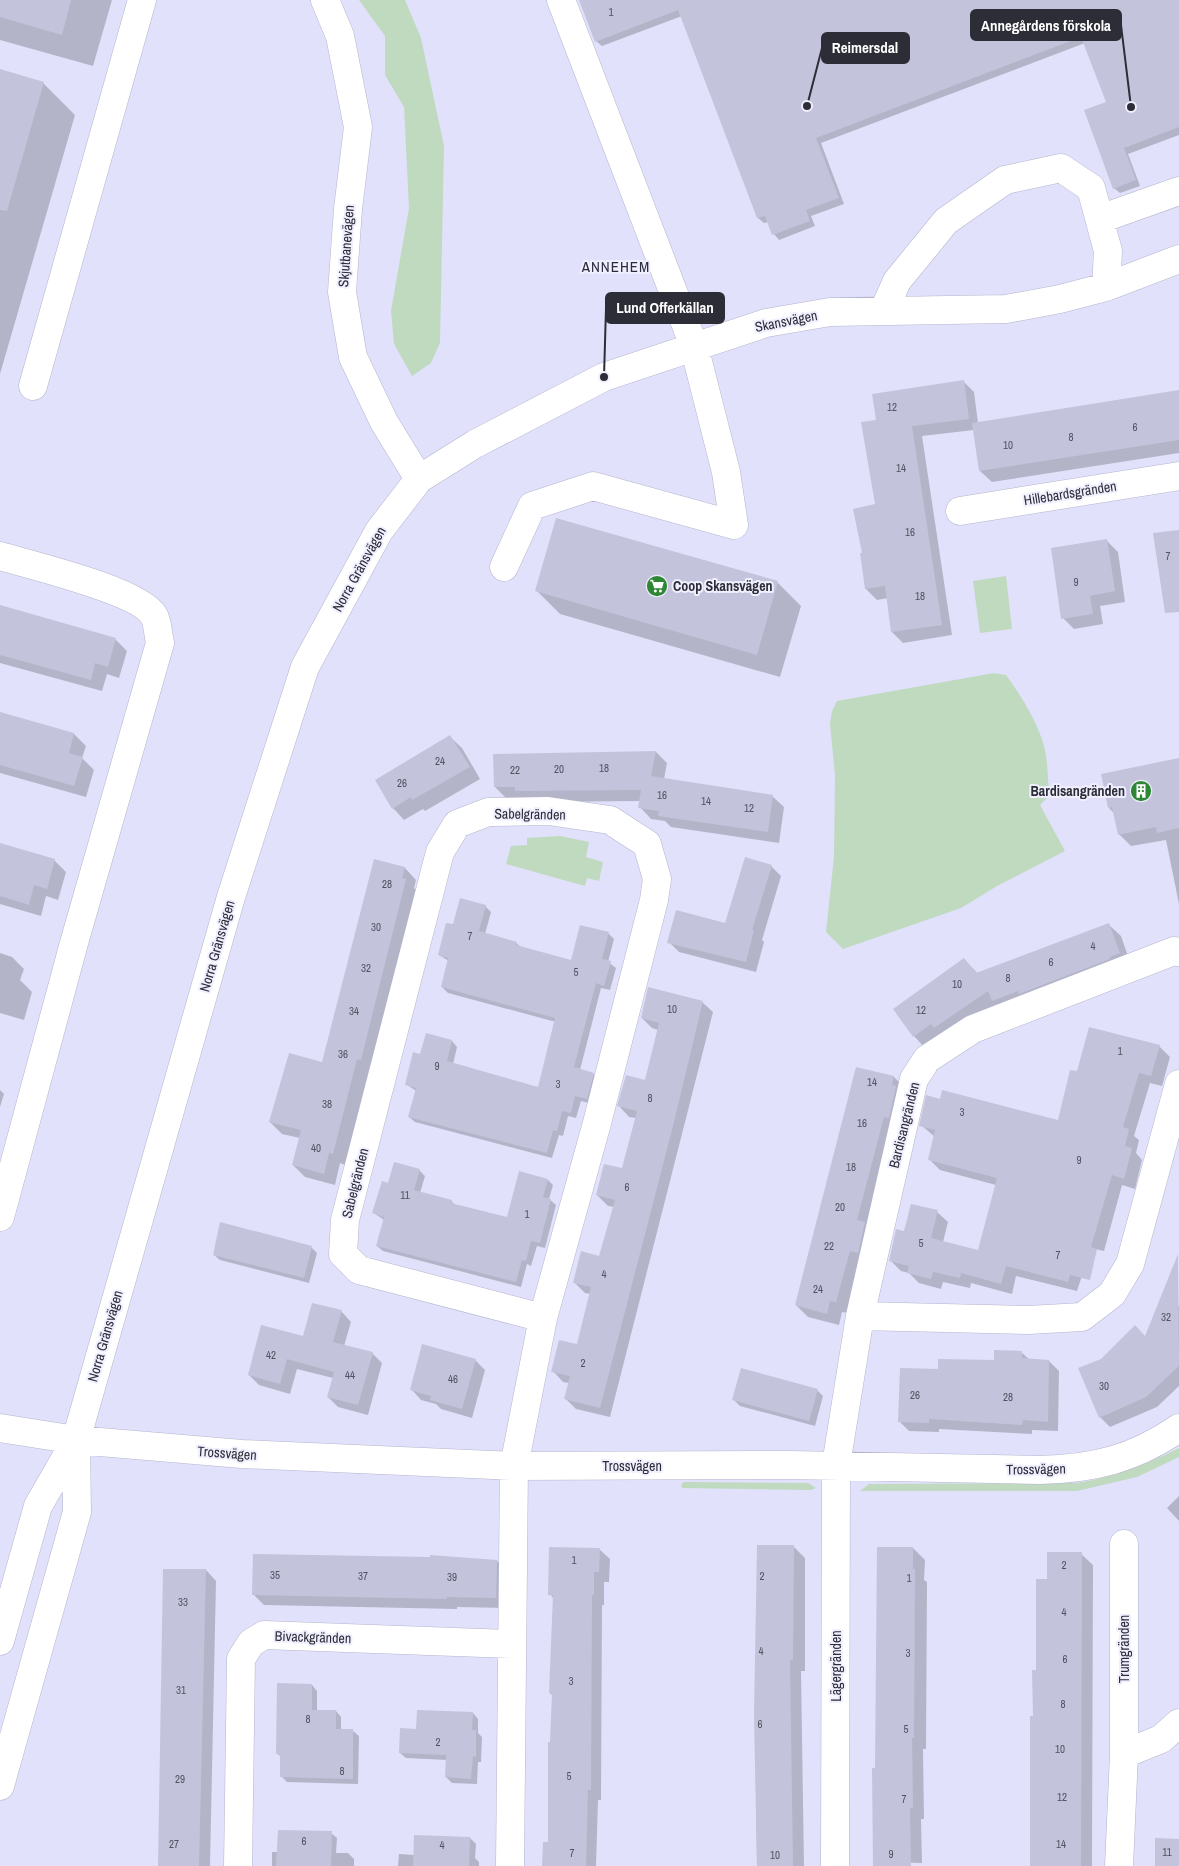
<svg xmlns="http://www.w3.org/2000/svg" width="1179" height="1866" font-family="'Archivo Narrow',sans-serif">
  <rect width="100%" height="100%" fill="#e1e1fb"/>
  <!-- green -->
  <path fill="#bfdabf" d="M359 0H405L421 38 444 146 440 343 431 363 412 376 394 344 391 311 409 208 404 107 385 75V36Z
    M1006 576 1012 629 980 633 973 581Z
    M994 673 1006 675C1021 696 1037 720 1044 746 1048 762 1048 780 1049 796L1040 805 1065 851 997 886 961 908 843 949 826 932 834 857 835 775 830 724 832 711 837 701Z
    M560 836 589 842 586 857 603 862 599 881 587 878 585 886 506 864 511 846 527 845V838Z
    M1179 1448V1457L1137 1477 1077 1491H860L869 1484 1077 1483C1114 1477 1145 1465 1179 1448Z
    M684 1482 808 1483 816 1488 811 1490 682 1488 681 1485Z"/>
  <!-- shadow -->
  <path fill="#0003" d="M0 0H112L93 66 0 40Z
    M581 0H1179V135L1128 154 1140 186 1120 193 1114 188 1108 102 1085 43 821 143 844 204 811 216 815 226 779 240 774 234 769 222 764 223 758 218 682 16 602 46 596 41Z
    M0 70 43 83 75 115 0 374Z
    M963 381 974 392 978 423 1179 391V453L992 482 980 471 974 430 922 436 952 635 903 643 892 632 888 598 877 600 866 589 863 554 876 505 878 421Z
    M557 519 778 583 801 606 780 677 560 614 537 591Z
    M1107 541 1118 552 1125 602 1100 606 1103 624 1074 629 1063 618Z
    M0 606 115 639 127 651 119 678 107 674 102 691 0 663Z
    M0 713 74 734 86 746 82 758 94 770 86 797 0 773Z
    M450 737 462 748 480 779 425 811 423 809 404 820 393 808Z
    M656 752 667 763 664 779 772 796 784 807 779 843 671 827 665 821 651 819 640 807 641 801 528 802 506 798 495 787Z
    M1179 759V904L1166 840 1131 846 1119 834 1114 813 1109 808Z
    M0 845 54 860 66 872 58 900 46 896 41 916 0 904Z
    M375 861 405 868 416 880 414 888 417 891 372 1071 369 1070 345 1165 340 1163 335 1185 305 1177 293 1165 300 1138 282 1134 270 1122 323 1063Z
    M771 866 781 876 762 940 764 942 756 972 679 952 669 942 726 924Z
    M485 906 491 912 485 934 516 943 521 947 572 961 581 926 609 934 614 939 608 962 616 968 610 990 601 988 580 1070 593 1074 599 1080 593 1104 581 1101 576 1118 568 1116 563 1136 559 1135 552 1158 415 1122 409 1117 416 1091 406 1084 421 1055 452 1041 457 1047 453 1064 538 1089 556 1022 448 993 442 987 449 961 439 955 454 926Z
    M1109 925 1121 936 1131 965 1005 1012 997 1004 947 1039 925 1048 914 1036 964 959 978 974Z
    M0 953 12 957 24 969 20 980 32 992 24 1020 0 1013Z
    M702 1002 713 1012 610 1417 576 1409 565 1398 569 1383 563 1382 553 1371 577 1346 590 1294 585 1293 574 1282 600 1257 614 1207 608 1206 597 1195 623 1170 636 1118 629 1117 619 1106 645 1081 658 1030 652 1028 642 1018Z
    M1159 1046 1170 1057 1162 1086 1150 1083 1134 1136 1139 1140 1136 1153 1142 1160 1135 1189 1122 1185 1104 1251 1091 1248 1077 1291 1016 1276 1012 1294 971 1283 970 1288 943 1282 941 1289 919 1283 909 1273 901 1271 890 1260 905 1233 937 1212 948 1222 943 1242 979 1251 996 1185 940 1170 929 1159 935 1137 921 1125 941 1100 1059 1121 1078 1073Z
    M857 1068 894 1077 906 1089 848 1313 842 1312 839 1325 808 1317 796 1305Z
    M0 1090 4 1094 0 1107Z
    M419 1170 425 1176 420 1193 451 1201 455 1205 508 1219 548 1180 553 1185 549 1199 556 1205 545 1248 537 1246 531 1266 527 1264 521 1287 383 1251 377 1246 384 1220 374 1213 389 1184Z
    M311 1247 317 1253 309 1283 220 1260 214 1255Z
    M1161 1299 1179 1306V1386L1157 1407 1110 1427 1100 1417 1101 1360 1145 1338Z
    M341 1311 351 1322 344 1346 372 1353 382 1363 368 1415 338 1407 328 1397 333 1378 297 1369 290 1394 259 1385 249 1375Z
    M1021 1352 1030 1360 1049 1361 1059 1371 1058 1431 1032 1430V1434L939 1429V1432L909 1431 899 1421 995 1362Z
    M475 1360 485 1370 472 1418 441 1409 436 1404 421 1400 412 1390Z
    M817 1390 823 1396 815 1426 740 1406 734 1400Z
    M1179 1496V1521L1167 1508Z
    M793 1546 805 1558V1671H801L804 1866H757L755 1716Z
    M913 1548 925 1560 924 1580 927 1582 926 1749H923L924 1819H921L922 1863 886 1862Z
    M599 1549 610 1559 609 1582H604V1605H602L601 1800H598L596 1866H544L549 1843 553 1696 550 1693 554 1599 550 1594Z
    M1081 1554 1093 1565 1092 1866H1031L1037 1672 1048 1580Z
    M497 1561 507 1572V1608L457 1607V1609L264 1605 253 1594Z
    M206 1570 216 1581 210 1866H159Z
    M312 1685 317 1691V1711H336L341 1717V1730L353 1731 359 1736 358 1784 287 1782 281 1776 282 1758 278 1754Z
    M473 1713 478 1719V1733L482 1737 481 1762H478L477 1784 452 1783 446 1777 447 1760 406 1758 400 1753 417 1730Z
    M331 1833 337 1838 336 1853H348L354 1859V1866H272V1852H278Z
    M470 1838 476 1844 475 1858 479 1862V1866H398L399 1854 415 1855Z"/>
  <!-- building -->
  <path fill="#c3c3dc" d="M0 0H71L62 35 0 17Z
    M579 0H1179V127L1124 148 1136 180 1113 189 1084 110 1106 102 1081 37 816 138 839 198 806 210 810 221 772 235 765 216 757 218 678 10 595 42Z
    M0 69 44 82 7 211 0 210Z
    M964 380 969 419 912 426 942 625 891 632 885 586 865 589 860 553H862L853 509 875 504 861 422 876 420 872 394Z
    M1179 390V440L979 471 972 423Z
    M556 518 778 581 757 655 535 591Z
    M1179 530V612L1165 613 1153 533Z
    M1107 539 1115 591 1090 596 1093 614 1061 619 1051 548Z
    M0 605 116 638 108 667 95 663 91 680 0 655Z
    M0 712 74 733 69 753 83 757 74 786 0 765Z
    M450 735 470 767 412 800 411 797 392 809 375 780Z
    M656 751 651 776 773 795 768 832 658 816 659 811 638 808 641 790 515 791V787H494L493 754Z
    M1179 758V828L1157 833 1156 827 1118 835 1112 807 1108 808 1101 774Z
    M0 843 55 859 47 889 34 885 29 905 0 896Z
    M745 857 772 865 752 930H754L746 962 667 943 676 910 725 923Z
    M374 859 405 867 402 878 406 879 361 1060 357 1059 333 1154 329 1153 324 1174 292 1165 301 1130 269 1122 289 1053 322 1062Z
    M460 898 486 905 479 931 517 942 516 945 571 960 580 925 609 932 602 959 611 961 604 986 596 983 574 1067 594 1073 587 1099 575 1096 571 1113 562 1111 557 1131 553 1130 547 1153 408 1117 416 1088 405 1085 413 1052 420 1054 426 1033 452 1040 447 1061 538 1087 555 1018 441 987 448 958 438 955 446 923 453 924Z
    M1109 923 1120 953 1110 957V959L1019 994 1018 991 992 1001 988 991 934 1028 931 1024 913 1037 893 1009 964 958 976 973Z
    M648 987 703 1001 673 1126 600 1408 564 1399 570 1376 551 1372 559 1340 577 1344 591 1287 573 1283 581 1251 599 1256 615 1200 596 1195 604 1164 622 1168 637 1111 617 1106 626 1075 645 1080 659 1023 641 1018Z
    M1089 1027 1160 1045 1151 1076 1139 1073 1123 1127 1129 1129 1125 1146 1132 1148 1124 1179 1112 1175 1091 1247 1097 1249 1090 1280 1070 1275 1068 1282 1006 1266 1001 1284 961 1273 960 1278 933 1272 931 1279 907 1273 909 1266 889 1261 896 1229 904 1231 911 1204 938 1210 931 1238 978 1250 997 1178 928 1160 935 1130 919 1126 926 1095 940 1099 942 1090 1058 1120 1070 1070 1077 1071Z
    M856 1067 894 1076 892 1085 896 1086 889 1118 884 1117 857 1220 865 1222 858 1253 850 1251 836 1302 830 1301 827 1314 795 1305Z
    M394 1162 420 1169 414 1190 452 1200 451 1203 507 1217 519 1171 548 1179 543 1197 551 1199 540 1243 531 1241 526 1261 522 1260 516 1282 376 1246 384 1217 372 1213 382 1181 388 1183Z
    M220 1222 312 1246 304 1278 213 1255Z
    M1178 1254 1179 1366 1146 1397 1099 1418 1078 1368 1101 1359 1135 1325 1145 1336Z
    M312 1303 342 1310 333 1342 373 1352 358 1405 327 1397 334 1372 287 1359 280 1384 248 1375 261 1325 303 1336Z
    M422 1344 476 1359 462 1409 430 1400 431 1396 410 1390Z
    M994 1350 1022 1351V1358L1049 1360 1048 1422 1023 1420 1022 1425 929 1419V1423L898 1422 900 1368 938 1369V1359L994 1360Z
    M741 1368 818 1389 809 1421 732 1400Z
    M757 1545H794L793 1660H790L793 1866H757L754 1715Z
    M549 1547 600 1548 599 1572H594V1595H592L591 1790H588L586 1866H542L543 1842H548V1742H550L552 1693H549L553 1595H548Z
    M877 1547H913V1569H915L914 1738H912L913 1808H910L911 1866H873L872 1768H875Z
    M1047 1552H1082L1081 1866H1030V1716H1033L1032 1670H1036V1579H1047Z
    M253 1554 430 1557V1555L497 1560 496 1598 447 1597V1599L252 1595Z
    M163 1569H206L199 1866H158Z
    M277 1683 312 1684V1710H336V1729H353V1779L280 1777V1754H276Z
    M417 1710 473 1712 472 1730H476V1757L473 1756 471 1779 445 1777 446 1755 399 1753 400 1728 416 1729Z
    M278 1830 332 1831 331 1866H276Z
    M414 1835 470 1837 469 1866H413Z
    M1155 1838 1179 1839V1866H1155Z"/>
  <g fill="none" stroke-linecap="round" stroke-linejoin="round">
    <!-- minor casing -->
    <g stroke="#b4b5cd" stroke-width="29">
      <path id="minor" d="M325 0 340 36 358 127 348 209 342 292 353 357 384 422 419 479
        M1100 219 1179 191
        M884 310 897 281 946 221 1005 180 1061 168 1091 188 1108 251 1106 287
        M33 386 142 0
        M960 511 1179 476
        M0 556C30 565 141 591 154 616 158 623 158 635 160 643L74 943 0 1217
        M504 567 532 506 593 486 734 525 726 472 694 346 561 0
        M860 1316 1028 1320 1082 1317 1112 1294 1130 1264 1179 1084
        M0 1428 76 1440 242 1454 514 1466 789 1465 1039 1470C1093 1469 1134 1459 1179 1428
        M0 1641 38 1506 76 1440 231 897 305 667 379 531 419 479 475 444 604 377 766 323 830 312 1006 309 1060 299 1106 287 1179 259
        M1124 1754 1161 1739 1179 1723
        M0 1786 77 1512 76 1442
        M238 1866 241 1659 251 1643 264 1635 512 1644
        M510 1866 514 1466 543 1318 597 1123 654 900 657 879 647 844 610 820 548 811 488 812 457 824 440 852 345 1220 343 1254 359 1270 543 1318
        M835 1866 836 1465 860 1316 914 1079 927 1059 973 1029 1174 951 1179 952
        M1119 1866 1124 1754V1544"/>
    </g>
    <!-- minor -->
    <use href="#minor" stroke="#fff" stroke-width="28"/>
  </g>
  <!-- icons -->
  <defs>
    <g id="supermarket-disc" transform="scale(1.125)"><circle r="9.5" fill="#2f8736" stroke="#efefff"/><path d="M-6-5.5h2.5l.6 2H6L4.5 2H-2.5L-4.4-4H-6ZM-1.5 3.2a1.3 1.3 0 1 0 .1 0ZM3 3.2a1.3 1.3 0 1 0 .1 0Z" fill="#fff"/></g>
    <g id="building-disc" transform="scale(1.125)"><circle r="9.5" fill="#2f8736" stroke="#efefff"/><path d="M-4-6H4V6H1V3H-1V6H-4ZM-2.5-4.3h1.7v1.8h-1.7ZM.8-4.3h1.7v1.8H.8ZM-2.5-1h1.7V.8h-1.7ZM.8-1h1.7V.8H.8Z" fill="#fff"/></g>
  </defs>
  <g fill-rule="evenodd">
    <use href="#supermarket-disc" x="657" y="586"/>
    <use href="#building-disc" x="1141" y="791"/>
  </g>
  <g text-anchor="middle" dominant-baseline="central" stroke-width="4" stroke-linejoin="round" paint-order="stroke">
    <!-- number labels -->
    <g font-size="11" fill="#525260">
      <text x="611" y="12">1</text>
      <text x="892" y="407">12</text>
      <text x="1135" y="427">6</text>
      <text x="1071" y="437">8</text>
      <text x="1008" y="445">10</text>
      <text x="901" y="468">14</text>
      <text x="910" y="532">16</text>
      <text x="1168" y="556">7</text>
      <text x="1076" y="582">9</text>
      <text x="920" y="596">18</text>
      <text x="440" y="761">24</text>
      <text x="604" y="768">18</text>
      <text x="559" y="769">20</text>
      <text x="515" y="770">22</text>
      <text x="402" y="783">26</text>
      <text x="662" y="795">16</text>
      <text x="706" y="801">14</text>
      <text x="749" y="808">12</text>
      <text x="387" y="884">28</text>
      <text x="376" y="927">30</text>
      <text x="470" y="936">7</text>
      <text x="1093" y="946">4</text>
      <text x="1051" y="962">6</text>
      <text x="366" y="968">32</text>
      <text x="576" y="972">5</text>
      <text x="1008" y="978">8</text>
      <text x="957" y="984">10</text>
      <text x="672" y="1009">10</text>
      <text x="921" y="1010">12</text>
      <text x="354" y="1011">34</text>
      <text x="1120" y="1051">1</text>
      <text x="343" y="1054">36</text>
      <text x="437" y="1066">9</text>
      <text x="872" y="1082">14</text>
      <text x="558" y="1084">3</text>
      <text x="650" y="1098">8</text>
      <text x="327" y="1104">38</text>
      <text x="962" y="1112">3</text>
      <text x="862" y="1123">16</text>
      <text x="316" y="1148">40</text>
      <text x="1079" y="1160">9</text>
      <text x="851" y="1167">18</text>
      <text x="627" y="1187">6</text>
      <text x="405" y="1195">11</text>
      <text x="840" y="1207">20</text>
      <text x="527" y="1214">1</text>
      <text x="921" y="1243">5</text>
      <text x="829" y="1246">22</text>
      <text x="1058" y="1255">7</text>
      <text x="604" y="1274">4</text>
      <text x="818" y="1289">24</text>
      <text x="1166" y="1317">32</text>
      <text x="271" y="1355">42</text>
      <text x="583" y="1363">2</text>
      <text x="350" y="1375">44</text>
      <text x="453" y="1379">46</text>
      <text x="1104" y="1386">30</text>
      <text x="915" y="1395">26</text>
      <text x="1008" y="1397">28</text>
      <text x="574" y="1560">1</text>
      <text x="1064" y="1565">2</text>
      <text x="275" y="1575">35</text>
      <text x="363" y="1576">37</text>
      <text x="762" y="1576">2</text>
      <text x="452" y="1577">39</text>
      <text x="909" y="1578">1</text>
      <text x="183" y="1602">33</text>
      <text x="1064" y="1612">4</text>
      <text x="761" y="1651">4</text>
      <text x="908" y="1653">3</text>
      <text x="1065" y="1659">6</text>
      <text x="571" y="1681">3</text>
      <text x="181" y="1690">31</text>
      <text x="1063" y="1704">8</text>
      <text x="308" y="1719">8</text>
      <text x="760" y="1724">6</text>
      <text x="906" y="1729">5</text>
      <text x="438" y="1742">2</text>
      <text x="1060" y="1749">10</text>
      <text x="342" y="1771">8</text>
      <text x="569" y="1776">5</text>
      <text x="180" y="1779">29</text>
      <text x="1062" y="1797">12</text>
      <text x="904" y="1799">7</text>
      <text x="304" y="1841">6</text>
      <text x="174" y="1844">27</text>
      <text x="1061" y="1844">14</text>
      <text x="442" y="1845">4</text>
      <text x="1167" y="1852">11</text>
      <text x="572" y="1853">7</text>
      <text x="891" y="1854">9</text>
      <text x="775" y="1855">10</text>
    </g>
    <!-- street labels -->
    <g font-size="14" fill="#2c2d36" stroke="#efefff">
      <text transform="translate(346 246) rotate(-86)">Skjutbanevägen</text>
      <text transform="translate(786 321) rotate(-11)">Skansvägen</text>
      <text transform="translate(1070 493) rotate(-9)">Hillebardsgränden</text>
      <text transform="translate(359 569) rotate(-61)">Norra Gränsvägen</text>
      <text transform="translate(530 814) rotate(1)">Sabelgränden</text>
      <text transform="translate(217 946) rotate(-74)">Norra Gränsvägen</text>
      <text transform="translate(904 1125) rotate(-76)">Bardisangränden</text>
      <text transform="translate(355 1183) rotate(-76)">Sabelgränden</text>
      <text transform="translate(105 1336) rotate(-74)">Norra Gränsvägen</text>
      <text transform="translate(227 1453) rotate(4)">Trossvägen</text>
      <text x="632" y="1466">Trossvägen</text>
      <text transform="translate(1036 1469) rotate(-1)">Trossvägen</text>
      <text transform="translate(313 1637) rotate(2)">Bivackgränden</text>
      <text transform="translate(1124 1649) rotate(-90)">Trumgränden</text>
      <text transform="translate(836 1666) rotate(-90)">Lägergränden</text>
    </g>
    <!-- poi labels -->
    <g font-size="14" font-weight="bold" fill="#2c2d36" stroke="#efefff" text-anchor="start">
      <text x="673" y="586">Coop Skansvägen</text>
      <text x="1125" y="791" text-anchor="end">Bardisangränden</text>
    </g>
    <!-- neighbourhood labels -->
    <g font-size="15" letter-spacing="1" fill="#2b2b3e" stroke="#efefff">
      <text x="616" y="266">ANNEHEM</text>
    </g>
  </g>
  <!-- callouts -->
  <path fill="none" stroke="#2c2d36" stroke-width="2" d="M1131 107L1121 25M807 106L822 48M604 377L606 308"/>
  <g fill="#2c2d36" stroke="#efefff" stroke-width="2">
    <circle cx="1131" cy="107" r="5"/>
    <circle cx="807" cy="106" r="5"/>
    <circle cx="604" cy="377" r="5"/>
  </g>
  <g fill="#2c2d36" stroke="#2c2d36" stroke-width="2">
    <rect x="971" y="10" width="150" height="30" rx="5"/>
    <rect x="822" y="33" width="87" height="30" rx="5"/>
    <rect x="606" y="293" width="118" height="30" rx="5"/>
  </g>
  <g font-size="15" text-anchor="middle" font-weight="bold" fill="#fff">
    <text x="1046" y="31">Annegårdens förskola</text>
    <text x="865" y="53">Reimersdal</text>
    <text x="665" y="313">Lund Offerkällan</text>
  </g>
</svg>
